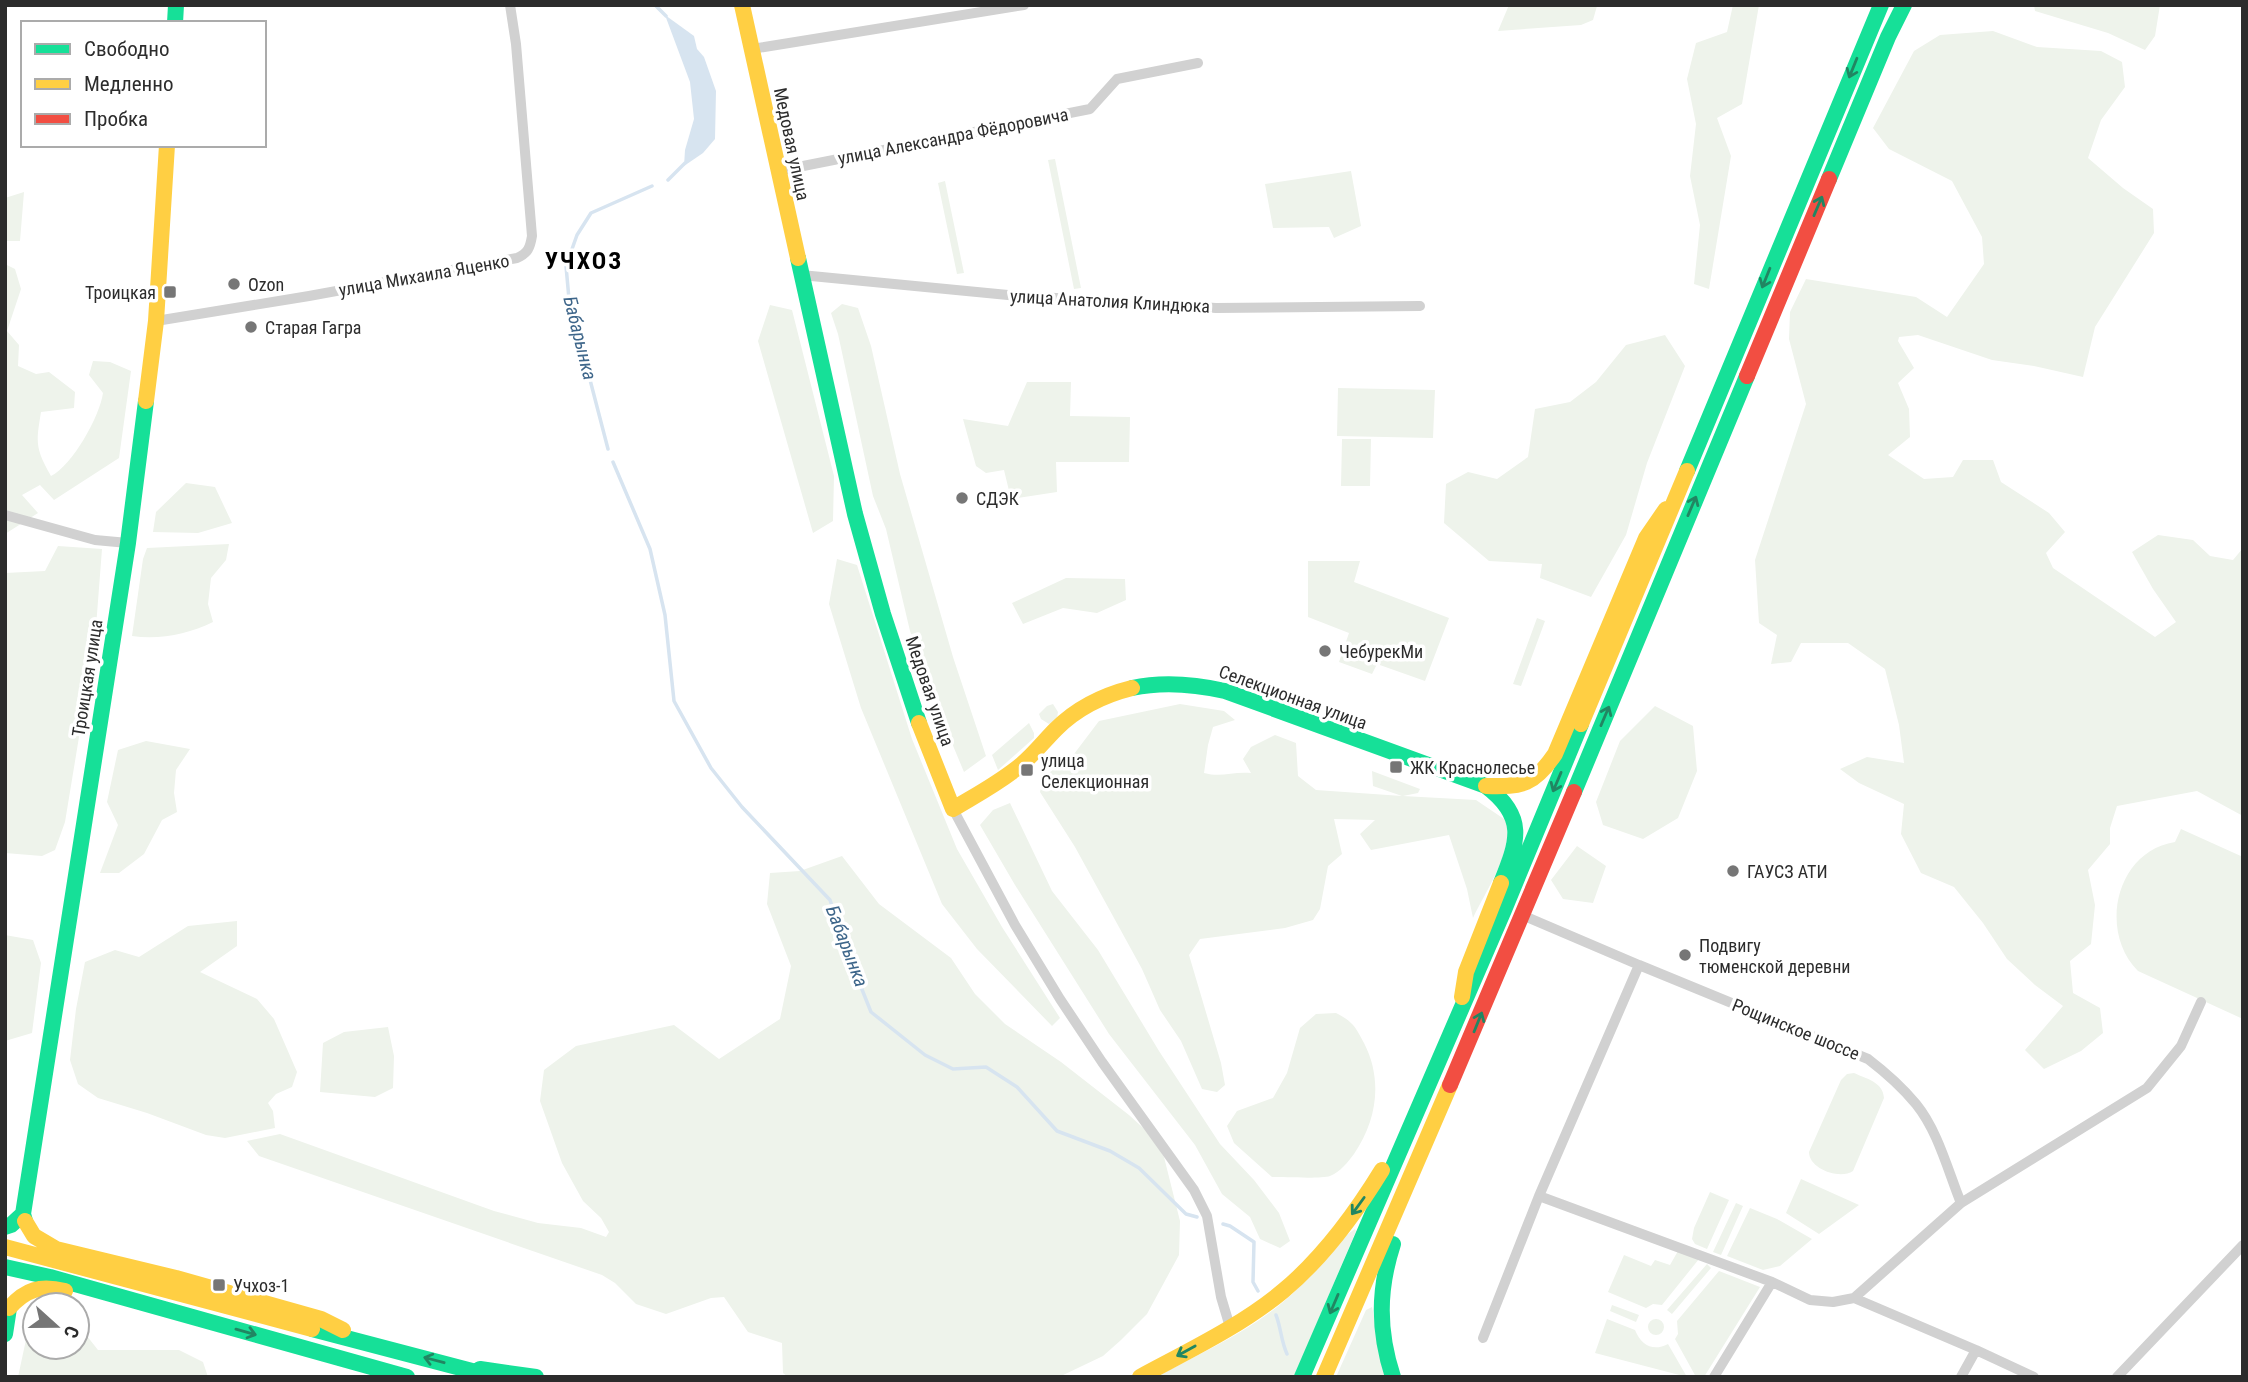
<svg xmlns="http://www.w3.org/2000/svg" width="2248" height="1382" font-family="'Roboto Condensed',sans-serif">
  <rect width="100%" height="100%" fill="#fff"/>
  <!-- green -->
  <path fill="#eef3eb" d="M1509 5H1597V6L1593 20 1581 25 1498 31Z
    M1733 5H1759L1742 104 1717 118 1731 156 1709 289 1694 284 1700 225 1690 176 1696 124 1687 79 1696 43 1727 32Z
    M2034 5H2160L2155 36 2145 50 2108 33 2035 11Z
    M1993 31 2037 47 2101 51 2122 62 2125 87 2101 120 2088 158 2123 188 2153 209 2154 233 2095 327 2083 377 2034 366 1992 360 1918 335 1899 337 1898 341 1914 368 1898 383 1909 409 1910 437 1888 455 1924 479 1953 477 1963 460H1993L2001 482 2049 513 2065 532 2046 553 2053 568 2155 637 2176 622 2153 589 2132 552 2158 535 2193 540 2210 556 2233 560 2243 548V816L2197 791 2117 806 2110 828V844L2088 870 2095 905 2091 944 2070 961 2073 993 2100 1008 2103 1033 2081 1051 2044 1069 2025 1050 2063 1006 2035 985 2007 959 1983 923 1954 887 1921 873 1901 834 1904 804 1859 783 1840 769 1867 757 1904 763 1899 725 1885 669 1848 643H1801L1791 662 1771 664 1777 635 1759 623 1755 560 1806 404 1789 339 1790 312 1806 279 1916 297 1947 317 1984 264 1982 237 1952 181 1889 149 1873 128 1914 51 1940 35Z
    M1055 159 1081 288 1074 289 1048 160Z
    M1351 171 1361 226 1334 238 1329 227 1273 228 1265 184Z
    M945 181 964 273 957 274 938 183Z
    M24 192 20 241H5V198Z
    M5 264 15 269 21 289 7 331 19 345 18 366 36 374 49 372 75 392 74 408 41 412C36 443 35 448 51 476 72 466 100 416 103 393L89 375 93 361 110 362 131 371 119 458 54 500 40 485 22 495 38 513 5 534Z
    M842 304 858 308 871 346 900 474 953 657 986 756 964 772 931 693 910 631 886 529 873 496 838 334 831 313Z
    M770 305 792 310 834 476 833 521 813 533 758 341Z
    M1665 335 1685 366 1647 463 1626 535 1591 597 1540 578 1542 564 1489 561 1444 523 1446 484 1468 472 1497 479 1528 457 1535 409 1570 402 1596 382 1626 345Z
    M1027 382H1071L1070 416 1130 417 1129 462H1056L1057 492 1011 499 1004 470 986 473 976 466 963 419 1008 426Z
    M1338 388 1435 390 1433 438 1337 436Z
    M1342 439H1371L1370 486H1341Z
    M186 483 215 487 232 523 198 533 153 532 156 512Z
    M229 544 226 560 211 578 208 604 213 622C188 634 160 640 132 636L143 559 147 548Z
    M58 546 102 549 95 640 65 822 55 850 42 856 5 853V573L45 571Z
    M837 559 857 565 912 739 957 849 1002 927 1060 1018 1052 1026 977 949 942 904 861 708 829 604Z
    M1308 561H1360L1354 582 1449 618 1425 681 1377 664 1372 674 1339 662 1349 633 1308 617Z
    M1066 578 1125 579 1126 600 1097 613 1063 608 1023 624 1012 603Z
    M1537 618 1545 621 1521 686 1513 684Z
    M1053 704 1058 712 1057 718 1049 724 1041 719 1039 714 1047 706Z
    M1180 704 1224 711 1235 720 1213 727 1208 745 1204 773C1222 778 1233 771 1251 773L1243 759 1251 747 1275 735 1296 743 1298 776 1316 790 1402 796 1373 786 1372 771 1420 789 1418 793 1403 796 1476 800 1507 821C1511 856 1488 887 1473 918L1467 889 1449 835 1371 850 1360 834 1375 820 1334 819 1342 854 1328 866 1320 909 1313 920 1285 928 1200 939 1189 955 1221 1063 1225 1085 1217 1092 1202 1089 1181 1041 1160 1010 1142 969 1075 847 1040 792 1044 776 1071 758 1099 721Z
    M1655 706 1693 726 1697 771 1678 818 1643 839 1603 825 1596 802 1620 741Z
    M1029 723 1034 733V738L998 770 992 755Z
    M146 741 190 749 176 770 174 793 177 812 162 820 144 854 119 873H100L118 825 107 802 118 750Z
    M1010 803 1052 891 1098 950 1159 1051 1220 1144 1254 1180 1279 1213 1290 1241 1280 1248 1260 1239 1250 1217 1222 1194 1195 1145 1109 1034 1015 885 980 825 993 810Z
    M2181 829 2243 857V1019L2138 971C2098 931 2116 851 2175 842Z
    M1577 846 1606 866 1593 903 1563 899 1551 880Z
    M842 856 879 904 951 958 975 994 1005 1024 1061 1062 1129 1115 1151 1135 1164 1157 1180 1221 1179 1255 1147 1314 1121 1340 1103 1356 1059 1377H788L783 1373 782 1343 748 1332 724 1297 711 1298 666 1314 636 1304 615 1283 602 1275 259 1156 247 1141 280 1134 494 1211 538 1223 581 1228 606 1237 609 1232 601 1218 583 1201 562 1163 540 1101 544 1070 576 1046 674 1025 719 1059 780 1019 791 966 767 904 770 873 800 871Z
    M237 921V946L200 972 257 999 274 1019 297 1072 292 1087 276 1094 268 1103 273 1111 275 1128 225 1138 206 1135 147 1113 98 1098 78 1084 70 1060 76 1009 85 962 115 950 139 957 188 926Z
    M5 935 33 940 41 963 32 1033 5 1041Z
    M1336 1013C1353 1022 1355 1026 1364 1043 1383 1080 1377 1120 1354 1154 1348 1162 1340 1172 1330 1176 1322 1179 1284 1177 1272 1177L1234 1143 1227 1126 1237 1111 1273 1098 1287 1073 1300 1028 1316 1014Z
    M388 1027 394 1056 393 1088 375 1097 320 1092 323 1043 344 1032Z
    M1854 1073C1867 1079 1883 1082 1884 1098L1853 1171C1840 1180 1809 1169 1809 1152L1841 1080 1847 1074Z
    M1801 1179 1859 1205 1819 1234 1786 1213Z
    M1710 1192 1729 1200 1707 1249 1695 1244 1692 1239 1694 1228Z
    M1736 1203 1743 1206 1721 1255 1713 1252Z
    M1750 1208 1777 1219 1812 1239 1780 1266 1763 1270 1727 1256Z
    M1355 1229 1356 1231 1294 1377H1157C1202 1352 1252 1331 1291 1295 1310 1278 1334 1241 1355 1229Z
    M1678 1251 1699 1259 1662 1305 1653 1304 1646 1308 1608 1292 1624 1255 1651 1266 1655 1260 1670 1265Z
    M1707 1264 1711 1268 1672 1314 1667 1310Z
    M1719 1271 1760 1287 1704 1377H1696L1675 1339 1678 1334 1677 1321Z
    M1612 1305 1639 1315 1636 1322 1610 1311Z
    M77 1306 85 1312 87 1336 98 1350H179L203 1362 208 1377H18L30 1321 35 1313V1347H77Z
    M1372 1307 1386 1377H1336L1366 1310Z
    M1607 1319 1635 1330C1641 1345 1653 1352 1668 1344L1687 1377 1595 1353Z
    M1648 1327a8 8 0 1 1 16 0a8 8 0 1 1-16 0Z"/>
  <!-- water -->
  <path fill="#d7e4f0" d="M665 15 694 36 697 49 704 57 716 91 715 139 703 153 684 166 685 150 694 119 690 82Z"/>
  <g fill="none" stroke-linecap="round" stroke-linejoin="round">
    <!-- stream -->
    <path stroke="#d7e4f0" stroke-width="3.5" d="M655 5 666 16
      M668 180 685 163
      M608 449 569 299 566 266 577 235 591 213 652 186
      M613 462 650 549 665 615 674 701 711 768 742 807 830 900 849 957 871 1012 925 1055 953 1069 986 1067 1017 1087 1057 1131 1110 1151 1139 1168 1186 1214 1197 1217
      M1223 1224 1230 1226 1254 1242 1253 1282 1258 1291
      M1276 1315C1281 1328 1281 1341 1287 1354"/>
    <!-- street -->
    <path stroke="#d1d1d1" stroke-width="10" d="M752 49 1024 5
      M778 171 1090 109 1117 79 1198 63
      M801 275 1008 295 1216 308 1420 306
      M156 321 309 296 517 258C528 253 530 248 532 236L516 44 510 5
      M5 515 95 540 128 543
      M953 809 1015 925 1060 999 1102 1062 1194 1190 1207 1216 1221 1297 1230 1327
      M1639 965 1868 1059C1885 1072 1902 1087 1916 1104 1938 1131 1948 1171 1961 1203
      M1539 1196 1772 1282 1810 1300 1833 1302 1854 1298 1961 1203 2147 1088 2181 1046 2201 1002
      M1854 1298 1976 1350 2034 1377
      M1483 1338 1539 1196 1639 965 1522 915
      M1714 1377 1772 1282
      M1961 1377 1976 1350
      M2117 1377 2243 1245"/>
    <!-- fast -->
    <path stroke="#16e098" stroke-width="16" d="M175 23 176 5
      M1829 179 1888 37 1904 5
      M798 258 855 514 883 614 919 723
      M1687 471 1881 5
      M1132 688C1164 681 1194 684 1225 691L1486 786C1527 817 1518 841 1501 883
      M1574 792 1747 376
      M25 1221 23 1214 128 543 146 401
      M5 1227 11 1225 23 1214
      M1393 1244C1378 1290 1378 1331 1393 1377
      M5 1267 50 1277 407 1377
      M312 1329 495 1377
      M5 1334 9 1308
      M480 1369 536 1377
      M1302 1377 1504 910 1581 724"/>
    <!-- slow -->
    <path stroke="#ffcf43" stroke-width="16" d="M742 5 798 258
      M146 401 156 321 167 145
      M919 723 953 809C976 795 1001 782 1022 764 1034 754 1044 741 1056 729 1076 709 1104 695 1132 688
      M1581 724 1687 471
      M1486 786C1523 787 1534 785 1555 754L1646 538 1666 509
      M1462 997 1466 972 1501 883
      M25 1221 34 1236 56 1249 176 1278 321 1319 343 1330
      M5 1247 312 1329
      M9 1308C26 1289 40 1285 65 1291
      M1140 1377C1188 1351 1241 1326 1283 1291 1324 1257 1355 1214 1382 1170
      M1324 1377 1450 1085"/>
    <!-- jam -->
    <path stroke="#f24e42" stroke-width="16" d="M1747 376 1829 179
      M1450 1085 1574 792"/>
  </g>
  <!-- one-way arrows -->
  <defs><path id="oneway-shaft" d="M-6 0H5M1.5-3L5.5 0L1.5 3" fill="none" stroke-width="1.6" stroke-linecap="round" stroke-linejoin="round" transform="scale(1.75)"/></defs>
  <g stroke="#218662">
    <use href="#oneway-shaft" transform="translate(1853 68) rotate(112)"/>
    <use href="#oneway-shaft" transform="translate(1818 206) rotate(-67)"/>
    <use href="#oneway-shaft" transform="translate(1766 278) rotate(112)"/>
    <use href="#oneway-shaft" transform="translate(1692 506) rotate(-67)"/>
    <use href="#oneway-shaft" transform="translate(1605 716) rotate(-67)"/>
    <use href="#oneway-shaft" transform="translate(1557 782) rotate(113)"/>
    <use href="#oneway-shaft" transform="translate(1478 1022) rotate(-68)"/>
    <use href="#oneway-shaft" transform="translate(1358 1206) rotate(126)"/>
    <use href="#oneway-shaft" transform="translate(1334 1304) rotate(113)"/>
    <use href="#oneway-shaft" transform="translate(246 1332) rotate(16)"/>
    <use href="#oneway-shaft" transform="translate(1186 1351) rotate(151)"/>
    <use href="#oneway-shaft" transform="translate(434 1360) rotate(-165)"/>
  </g>
  <!-- markers -->
  <g fill="#767676" stroke="#fff" stroke-width="2.5">
    <circle cx="234" cy="284" r="7"/>
    <rect x="163" y="285" width="14" height="14" rx="3.5"/>
    <circle cx="251" cy="327" r="7"/>
    <circle cx="962" cy="498" r="7"/>
    <circle cx="1325" cy="651" r="7"/>
    <rect x="1389" y="760" width="14" height="14" rx="3.5"/>
    <rect x="1020" y="763" width="14" height="14" rx="3.5"/>
    <circle cx="1733" cy="871" r="7"/>
    <circle cx="1685" cy="955" r="7"/>
    <rect x="212" y="1278" width="14" height="14" rx="3.5"/>
  </g>
  <g text-anchor="middle" dominant-baseline="central" stroke-width="7" stroke-linejoin="round" paint-order="stroke">
    <!-- street labels -->
    <g font-size="18" fill="#2c2c2c" stroke="#fff">
      <text transform="translate(953 136) rotate(-11)">улица Александра Фёдоровича</text>
      <text transform="translate(792 144) rotate(78)">Медовая улица</text>
      <text transform="translate(424 275) rotate(-10)">улица Михаила Яценко</text>
      <text transform="translate(1110 301) rotate(3)">улица Анатолия Клиндюка</text>
      <text transform="translate(87 678) rotate(-81)">Троицкая улица</text>
      <text transform="translate(930 691) rotate(71)">Медовая улица</text>
      <text transform="translate(1293 697) rotate(20)">Селекционная улица</text>
      <text transform="translate(1796 1029) rotate(22)">Рощинское шоссе</text>
    </g>
    <!-- poi labels -->
    <g font-size="18" fill="#2c2c2c" stroke="#fff" text-anchor="start">
      <text x="248" y="284">Ozon</text>
      <text x="156" y="292" text-anchor="end">Троицкая</text>
      <text x="265" y="327">Старая Гагра</text>
      <text x="976" y="498">СДЭК</text>
      <text x="1339" y="651">ЧебурекМи</text>
      <text x="1041" y="760">улица<tspan x="1041" dy="21">Селекционная</tspan></text>
      <text x="1410" y="767">ЖК Краснолесье</text>
      <text x="1747" y="871">ГАУСЗ АТИ</text>
      <text x="1699" y="945">Подвигу<tspan x="1699" dy="21">тюменской деревни</tspan></text>
      <text x="233" y="1285">Учхоз-1</text>
    </g>
    <!-- water labels -->
    <g font-size="19" font-style="italic" fill="#3e668a" stroke="#fff">
      <text transform="translate(580 338) rotate(76)">Бабарынка</text>
      <text transform="translate(847 946) rotate(69)">Бабарынка</text>
    </g>
    <!-- district labels -->
    <g font-size="24" font-weight="bold" letter-spacing="2" fill="#000" stroke="#fff">
      <text x="584" y="261">УЧХОЗ</text>
    </g>
  </g>
  <!-- border -->
  <rect width="2248" height="1382" fill="none" stroke="#2c2c2c" stroke-width="14"/>
  <!-- legend -->
  <rect x="21" y="21" width="245" height="126" fill="#ffffff" stroke="#ababab" stroke-width="2"/>
  <rect x="35" y="44" width="35" height="10" fill="#16e098" stroke="#ababab" stroke-width="2"/>
  <text x="84" y="56" font-size="21" fill="#2c2c2c">Свободно</text>
  <rect x="35" y="79" width="35" height="10" fill="#ffcf43" stroke="#ababab" stroke-width="2"/>
  <text x="84" y="91" font-size="21" fill="#2c2c2c">Медленно</text>
  <rect x="35" y="114" width="35" height="10" fill="#f24e42" stroke="#ababab" stroke-width="2"/>
  <text x="84" y="126" font-size="21" fill="#2c2c2c">Пробка</text>
  <!-- north arrow -->
  <g transform="translate(56 1326) rotate(111)"><circle r="33" fill="#ffffff" stroke="#ababab" stroke-width="2"/>
  <path d="M0-5L12 26L0 18L-12 26Z" fill="#767676"/>
  <text y="-10" font-size="19" font-weight="bold" text-anchor="middle" fill="#2c2c2c">С</text>
  </g>
</svg>
